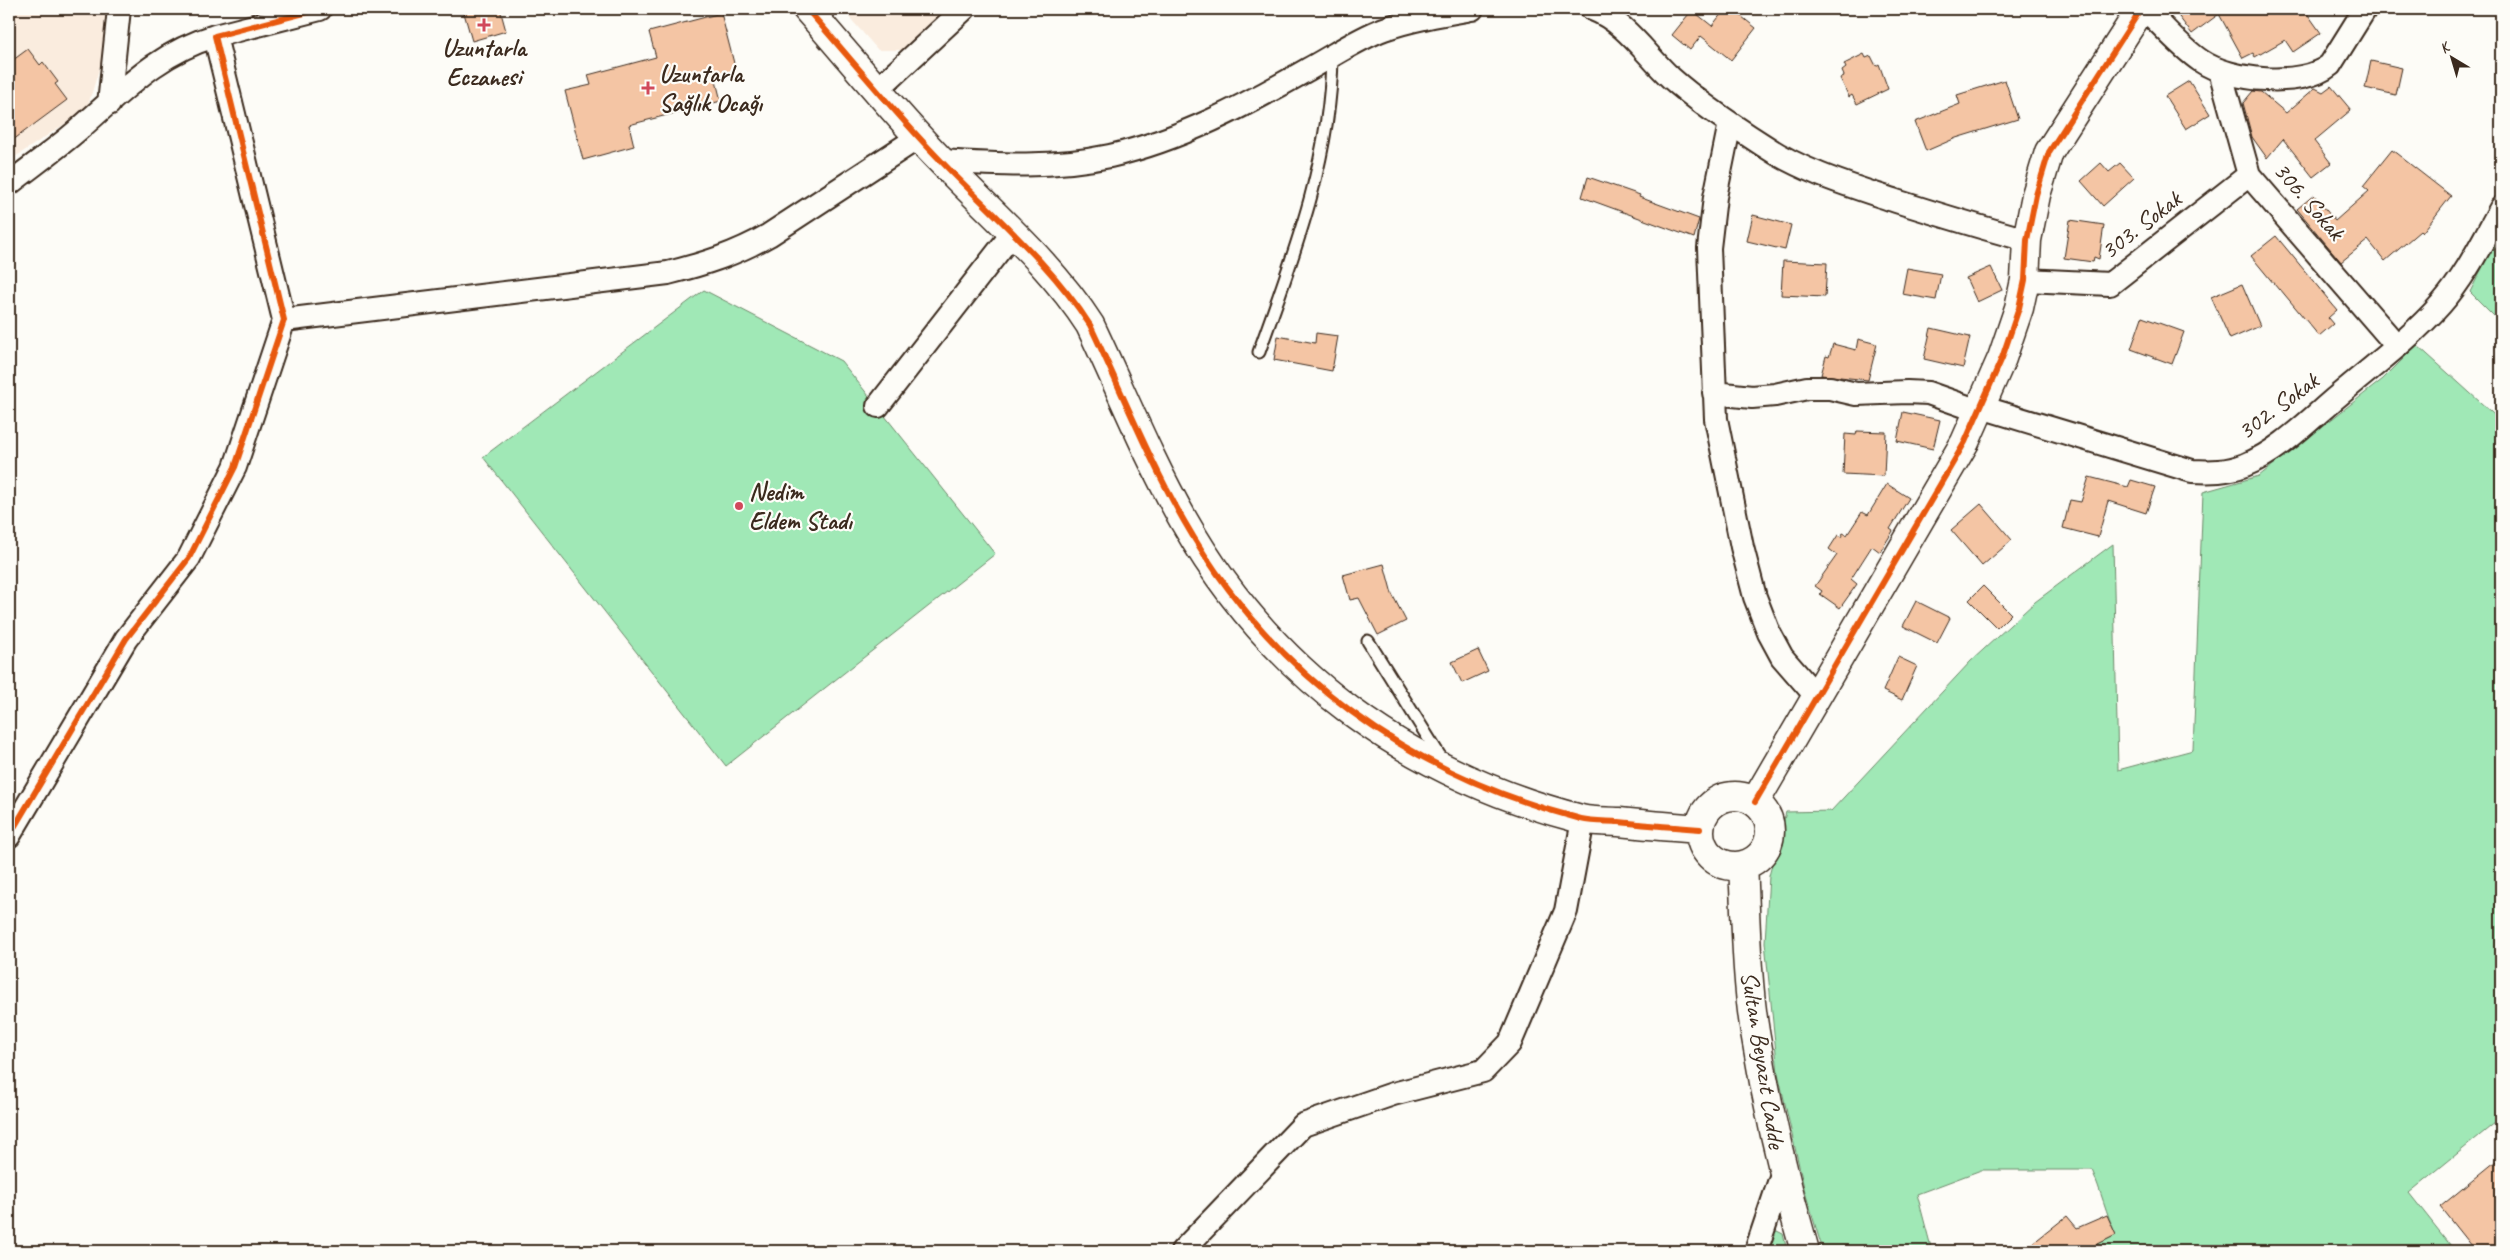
<svg xmlns="http://www.w3.org/2000/svg" width="2510" height="1260" font-family="Caveat,sans-serif">
  <rect width="100%" height="100%" fill="#fdfcf7"/>
  <filter id="ink" filterUnits="userSpaceOnUse"><feTurbulence type="fractalNoise" baseFrequency=".02" numOctaves="2"/><feDisplacementMap in="SourceGraphic" scale="10" xChannelSelector="R" yChannelSelector="G"/><feConvolveMatrix kernelMatrix="1 2 1 2 8 2 1 2 1" color-interpolation-filters="sRGB"/></filter>
  <g filter="url(#ink)">
    <!-- built -->
    <path fill="#faecde" d="M9 9H110L106 46 87 109 9 161Z
      M842 9H948L903 50H878Z"/>
    <!-- green -->
    <path fill="#a0e8b6" stroke="#6e896a" d="M2501 230V323L2470 292Z
      M704 290 841 361 995 554 726 766 483 457Z
      M2417 345 2501 421V1118L2409 1193 2455 1251H2084L2116 1235C2106 1213 2101 1191 2092 1170H1981L1917 1194 1932 1251H1823L1805 1192 1778 1073 1765 942 1769 876 1786 812 1831 811 1971 661 2035 602 2113 544 2118 770 2193 750 2203 492 2259 476 2383 379Z
      M1777 1231 1783 1234 1787 1251H1764L1770 1234Z"/>
    <!-- building -->
    <path fill="#f4c5a4" stroke="#3b2a1e" d="M477 9H500L506 31 472 41 464 13Z
      M1725 9H1732L1756 28 1731 60 1701 36 1690 50 1672 35 1692 10 1712 26Z
      M2173 9H2304L2321 33 2293 52 2285 40 2255 57 2253 53 2243 58 2219 14 2192 34Z
      M721 13 736 71 715 77 721 101 629 125 634 146 583 160 565 91 591 85 588 75 656 57 649 32Z
      M28 49 40 65 43 62 58 82 55 84 67 100 9 143V63Z
      M1864 54 1866 58 1871 56 1876 66 1879 64 1888 89 1857 104 1852 95 1849 97 1840 78 1844 76 1842 71 1846 68 1844 64Z
      M2371 61 2402 68 2396 95 2365 88Z
      M2005 80 2018 119 1956 138 1926 151 1915 122 1960 104 1957 95Z
      M2189 81 2210 114 2186 129 2165 96Z
      M2331 86 2351 110 2314 141 2331 163 2313 177 2283 139 2267 158 2252 137 2243 103 2253 91 2261 92 2286 113 2315 88 2323 92Z
      M2392 150 2451 196 2422 233 2420 231 2385 261 2368 240 2341 262 2297 209 2314 195 2335 221 2369 191 2363 186Z
      M2101 163 2109 172 2120 163 2134 178 2103 206 2081 181Z
      M1588 177 1640 195 1639 197 1699 219 1694 238 1582 197Z
      M1753 215 1791 225 1785 250 1747 241Z
      M2070 220 2104 225 2099 259 2094 257 2093 262 2064 258Z
      M2276 236 2337 310 2328 318 2333 324 2319 336 2280 289 2279 290 2251 256Z
      M1783 261 1827 263 1825 297 1781 295Z
      M1991 267 2002 290 1977 302 1966 278Z
      M1907 268 1941 274 1936 300 1902 294Z
      M2242 284 2260 326 2230 339 2211 297Z
      M2142 317 2184 332 2172 364 2131 349Z
      M1931 328 1970 337 1963 368 1924 359Z
      M1316 333 1338 336 1332 371 1274 360 1278 336 1315 343Z
      M1858 339 1877 344 1868 380 1821 375 1826 356 1829 357 1833 344 1856 350Z
      M1903 412 1940 420 1933 449 1897 441Z
      M1857 431 1886 432 1884 476 1843 474 1845 434 1856 435Z
      M2089 477 2128 487 2131 480 2155 487 2146 513 2108 501 2098 537 2063 528 2070 500 2081 502Z
      M1887 484 1909 498 1890 529 1893 531 1880 552 1872 546 1851 579 1857 584 1840 608 1820 594 1822 591 1815 586 1837 555 1829 549 1838 535 1841 537 1843 533 1847 535 1862 512 1868 515Z
      M1981 504 2012 540 1982 566 1951 530Z
      M1384 564 1392 594 1406 621 1378 635 1359 598 1350 600 1343 575Z
      M1983 586 2011 614 1997 628 1969 600Z
      M1916 601 1950 618 1937 643 1903 626Z
      M1478 650 1488 671 1462 683 1452 662Z
      M1898 657 1917 666 1902 700 1883 691Z
      M2501 1157V1251H2475L2440 1207Z
      M2107 1215 2116 1235 2084 1251H2023L2067 1216 2077 1228Z"/>
    <g fill="none" stroke-linecap="round" stroke-linejoin="round">
      <!-- service casing -->
      <g stroke="#3b2a1e" stroke-width="15">
        <path id="service" d="M1259 352C1293 257 1331 159 1332 56
          M1368 641 1441 758"/>
      </g>
      <!-- minor casing -->
      <g stroke="#3b2a1e" stroke-width="26">
        <path id="minor" d="M1592 9C1625 21 1646 55 1671 78 1699 103 1732 125 1763 145 1803 172 1851 186 1896 201 1940 215 1983 228 2027 240
          M2145 9C2163 26 2180 47 2201 61 2230 81 2302 88 2330 65L2365 9
          M2220 71 2249 175 2397 346
          M878 89 964 9
          M109 104 119 9
          M1730 123 1715 197 1709 248 1716 419 1742 547 1755 597 1769 633 1782 657 1816 696
          M941 161C998 165 1054 168 1110 156 1180 140 1246 105 1307 70 1333 56 1357 39 1384 29 1412 19 1443 14 1472 9
          M9 184C32 166 56 149 78 130 123 91 157 53 215 36
          M2025 280 2110 284 2249 175
          M284 320 668 273C704 264 736 254 769 235L919 137
          M1714 393 1752 397 1775 395 1807 388H1830L1856 394 1907 392 1928 393 1979 411
          M878 406 1012 234
          M1981 407 2192 471C2211 472 2227 472 2245 465 2280 451 2310 419 2339 395 2373 366 2411 338 2441 304 2466 276 2483 240 2501 208
          M9 836 126 639 189 558 235 467 284 320 215 36 320 9
          M1182 1251 1303 1125 1393 1094 1483 1071 1510 1043 1566 911 1583 820
          M1756 1251 1782 1174"/>
      </g>
      <!-- tertiary casing -->
      <g stroke="#3b2a1e" stroke-width="31">
        <path id="tertiary" d="M807 9C852 60 895 114 943 163 993 215 1051 264 1090 325 1121 390 1148 458 1184 521 1272 676 1409 774 1581 819 1593 822 1607 821 1619 822 1646 825 1673 827 1700 829
          M1700 831a35 35 0 1 1 70 0a35 35 0 1 1-70 0Z
          M1755 802 1965 442 2002 358 2019 308 2025 280 2027 240 2036 195 2049 152 2141 9
          M1743 865C1746 920 1746 977 1755 1032 1767 1106 1784 1179 1805 1251"/>
      </g>
      <!-- service -->
      <use href="#service" stroke="#fdfcf7" stroke-width="11"/>
      <!-- minor -->
      <use href="#minor" stroke="#fdfcf7" stroke-width="22"/>
      <!-- tertiary -->
      <use href="#tertiary" stroke="#fdfcf7" stroke-width="28"/>
      <!-- cycleway casing -->
      <g stroke="#fdfcf7" stroke-width="9">
        <path id="cycleway" d="M807 9C852 60 895 114 943 163 993 215 1051 264 1090 325 1121 390 1148 458 1184 521 1272 676 1409 774 1581 819 1593 822 1607 821 1619 822 1646 825 1673 827 1700 829
          M1755 802 1965 442 2002 358 2019 308 2025 280 2027 240 2036 195 2049 152 2141 9
          M9 836 126 639 189 558 235 467 284 320 215 36 320 9"/>
      </g>
      <!-- cycleway -->
      <use href="#cycleway" stroke="#e8590c" stroke-width="6"/>
    </g>
  </g>
  <!-- markers -->
  <g fill="#d1495b" stroke="#fdfcf7" stroke-width="2">
    <path d="M481.5 17.5h5v5h5v5h-5v5h-5v-5h-5v-5h5z"/>
    <path d="M645.5 80.5h5v5h5v5h-5v5h-5v-5h-5v-5h5z"/>
    <circle cx="739" cy="506" r="5"/>
  </g>
  <g text-anchor="middle" dominant-baseline="central" stroke-width="4.5" stroke-linejoin="round" paint-order="stroke">
    <!-- poi labels -->
    <g font-size="25" font-weight="bold" fill="#3b2a1e" stroke="#fdfcf7" text-anchor="start">
      <text x="484" y="48" text-anchor="middle">Uzuntarla<tspan x="484" dy="29">Eczanesi</tspan></text>
      <text x="659" y="74">Uzuntarla<tspan x="659" dy="29">Sağlık Ocağı</tspan></text>
      <text x="749" y="492">Nedim<tspan x="749" dy="29">Eldem Stadı</tspan></text>
    </g>
    <!-- street labels -->
    <g font-size="25" fill="#3b2a1e" stroke="#fdfcf7">
      <text transform="translate(2309 201) rotate(49)">306. Sokak</text>
      <text transform="translate(2141 225) rotate(-38)">303. Sokak</text>
      <text transform="translate(2278 406) rotate(-37)">302. Sokak</text>
      <text transform="translate(1763 1060) rotate(81)">Sultan Beyazıt Cadde</text>
    </g>
  </g>
  <!-- margin -->
  <rect width="2510" height="1260" fill="none" stroke="#fdfcf7" stroke-width="30"/>
  <rect x="15" y="15" width="2480" height="1230" fill="none" stroke="#3b2a1e" stroke-width="2" filter="url(#ink)"/>
  <!-- north arrow -->
  <g transform="translate(2452 58) rotate(322)" stroke="#fdfcf7" stroke-width="4" paint-order="stroke">
  <path d="M0-4L9 19L0 12L-9 19Z" fill="#3b2a1e"/>
  <text y="-8" font-size="14" font-weight="bold" text-anchor="middle" fill="#3b2a1e">K</text>
  </g>
</svg>
